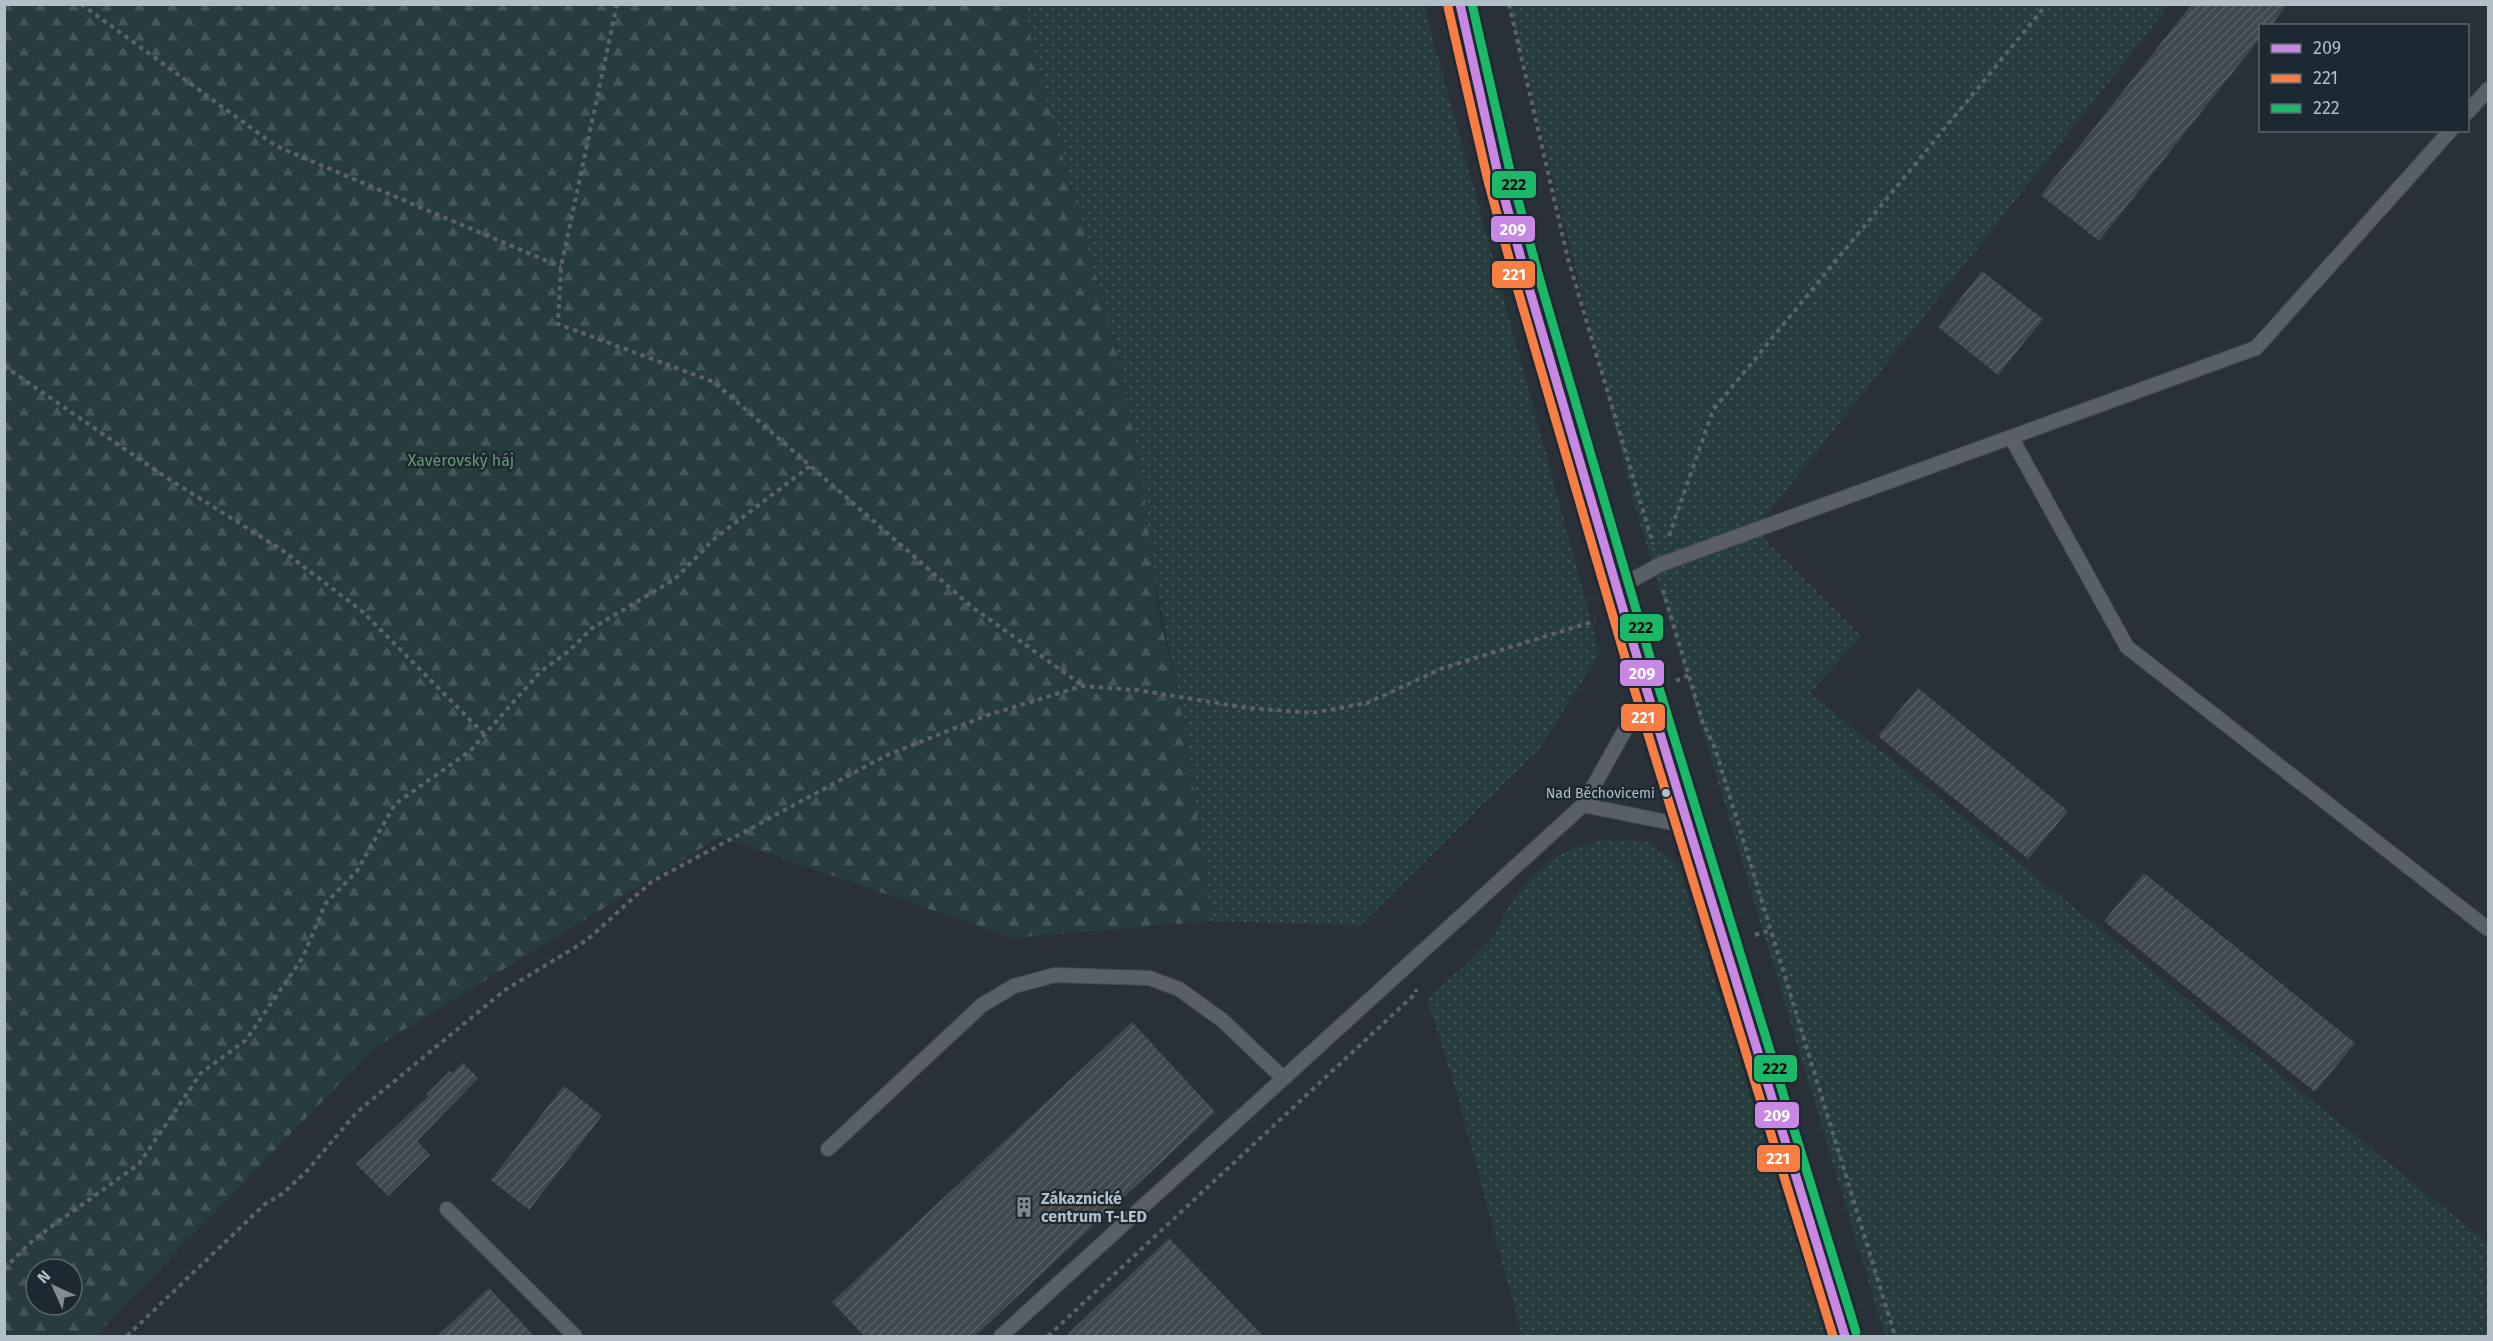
<svg xmlns="http://www.w3.org/2000/svg" width="2493" height="1341" font-family="'Fira Sans',sans-serif">
  <defs>
    <pattern id="green-dots" width="8" height="8" patternUnits="userSpaceOnUse" patternTransform="scale(1.5)"><rect width="8" height="8" fill="#263c3d"/><path d="M2 2h.1M6 6h.1" fill="none" stroke="#435658" stroke-width="1.8" stroke-linecap="round"/></pattern>
    <pattern id="forest-firs" width="22" height="20" patternUnits="userSpaceOnUse" patternTransform="scale(1.5)"><rect width="22" height="20" fill="#263c3d"/><path d="M5 1l3.5 6h-7zM16 11l3.5 6h-7z" fill="#435658"/></pattern>
    <pattern id="building-hatch" width="6" height="6" patternUnits="userSpaceOnUse" patternTransform="scale(1.5)"><rect width="6" height="6" fill="#41484d"/><path d="M-1 1l2-2M0 6l6-6M5 7l2-2" fill="none" stroke="#5a6165"/></pattern>
  </defs>
  <rect width="100%" height="100%" fill="#293037"/>
  <!-- green -->
  <path fill="url(#green-dots)" d="M1023 5H1424L1599 649 1595 662 1540 748 1360 926 1212 921 1185 728 1154 575 1141 469 1116 347 1040 76Z
    M1509 5H2170L1755 530 1861 636 1810 693 2488 1243V1336H1885L1636 510Z
    M1611 840 1648 842 1678 864 1826 1336H1522L1453 1080 1427 999C1448 979 1472 961 1491 939 1498 932 1500 920 1506 911 1530 870 1563 843 1611 840Z"/>
  <!-- forest -->
  <path fill="url(#forest-firs)" fill-rule="evenodd" d="M5 4 1023 5 1040 76 1116 347 1141 469 1158 608 1185 728 1212 921 1013 938 720 837 373 1049 95 1336H5ZM36 1269H72V1305H36Z"/>
  <!-- building -->
  <path fill="url(#building-hatch)" d="M2192 4H2287L2271 26H2260V38L2099 241 2041 195Z
    M1982 271 2043 319 1998 375 1938 327Z
    M1918 688 2068 811 2028 859 1878 736Z
    M2144 873 2355 1043 2315 1092 2104 921Z
    M1132 1022 1215 1112 975 1336H864L832 1302Z
    M463 1063 478 1078 417 1141 430 1155 388 1196 356 1164 428 1096 426 1095 450 1071 452 1073Z
    M564 1086 602 1116 529 1210 491 1180Z
    M1169 1238 1263 1336H1066Z
    M489 1288 534 1336H437Z"/>
  <g fill="none" stroke-linecap="round" stroke-linejoin="round">
    <!-- service casing -->
    <g stroke="#474c52" stroke-width="16">
      <path id="service" d="M2468 112 2488 89
        M2011 437 2127 647 2488 929
        M1620 587 1659 565 2256 348 2451 130
        M1583 805 1687 826
        M828 1149 982 1005 1014 986 1055 975 1149 978 1179 989 1222 1020 1283 1078
        M447 1209 575 1336
        M1001 1336 1583 805 1644 696"/>
    </g>
    <!-- tertiary casing -->
    <g stroke="#474c52" stroke-width="36">
      <path id="tertiary" d="M1460 4C1477 79 1492 156 1513 230 1556 384 1606 536 1647 691L1845 1336"/>
    </g>
    <!-- path -->
    <path stroke="#5c6368" stroke-width="4" stroke-dasharray="4.5 4.5" stroke-linecap="butt" d="M81 4 276 146 561 267
      M617 4 561 267 558 324 714 382 972 607 1082 685
      M1509 4 1568 259 1653 544
      M4 366 161 474 282 550 363 612 484 734
      M1669 536 1713 410 2047 4
      M1663 590 1703 723 1715 748 1895 1336
      M1676 681 1689 675
      M1755 935 1771 930
      M4 1269 34 1239 139 1164 201 1073 246 1040 303 957 325 904 357 871 395 804 470 751 540 672 569 651 591 629 675 579 714 539 810 466
      M127 1336 265 1204 282 1194 305 1173 357 1112 505 990 587 940 651 882 885 756 985 716 1082 686 1137 690 1248 708 1312 713 1367 703 1443 668 1595 621
      M1048 1336 1416 993V989"/>
    <!-- service -->
    <use href="#service" stroke="#595f65" stroke-width="14"/>
    <!-- tertiary -->
    <use href="#tertiary" stroke="#595f65" stroke-width="33"/>
    <!-- bus-1 casing -->
    <g stroke="#1c2832" stroke-width="14">
      <path id="bus-1" d="M1460 4 1498 174 1529 288 1647 691 1845 1336"/>
    </g>
    <!-- bus-2 casing -->
    <g stroke="#1c2832" stroke-width="14">
      <path id="bus-2" d="M1448 7 1487 177 1518 291 1636 695 1833 1336"/>
    </g>
    <!-- bus-3 casing -->
    <g stroke="#1c2832" stroke-width="14">
      <path id="bus-3" d="M1472 4 1510 171 1541 284 1659 688 1856 1332"/>
    </g>
    <!-- bus-1 -->
    <use href="#bus-1" stroke="#c787e3" stroke-width="9"/>
    <!-- bus-2 -->
    <use href="#bus-2" stroke="#f77d43" stroke-width="9"/>
    <!-- bus-3 -->
    <use href="#bus-3" stroke="#1ab867" stroke-width="9"/>
  </g>
  <!-- icons -->
  <defs>
    <g id="building-bare" transform="scale(1.62)"><path d="M-4-6H4V6H1V3H-1V6H-4ZM-2.5-4.3h1.7v1.8h-1.7ZM.8-4.3h1.7v1.8H.8ZM-2.5-1h1.7V.8h-1.7ZM.8-1h1.7V.8H.8Z" fill="#828c95" stroke="#1c2832" stroke-width="2.5" paint-order="stroke"/></g>
  </defs>
  <g fill-rule="evenodd">
    <use href="#building-bare" x="1024" y="1207"/>
  </g>
  <!-- markers -->
  <circle fill="#b2bec8" stroke="#1c2832" stroke-width="2" cx="1666" cy="793" r="5"/>
  <g text-anchor="middle" dominant-baseline="central" stroke-width="4.5" stroke-linejoin="round" paint-order="stroke">
    <!-- bus labels -->
    <g font-size="14" fill="#b2bec8" stroke="#1c2832" text-anchor="end">
      <text x="1655" y="793">Nad Běchovicemi</text>
    </g>
    <!-- park labels -->
    <g font-size="16" fill="#699a6e" stroke="#1c2832">
      <text x="461" y="460">Xaverovský háj</text>
    </g>
    <!-- poi labels -->
    <g font-size="16" font-weight="bold" fill="#b2bec8" stroke="#1c2832" text-anchor="start">
      <text x="1041" y="1198">Zákaznické<tspan x="1041" dy="18">centrum T-LED</tspan></text>
    </g>
  </g>
  <g stroke="#1c2832" stroke-width="2">
    <rect x="1491" y="170" width="46" height="29" rx="6" fill="#1ab867"/>
    <rect x="1490" y="215" width="46" height="28" rx="6" fill="#c787e3"/>
    <rect x="1491" y="260" width="45" height="29" rx="6" fill="#f77d43"/>
    <rect x="1619" y="613" width="45" height="29" rx="6" fill="#1ab867"/>
    <rect x="1619" y="659" width="46" height="28" rx="6" fill="#c787e3"/>
    <rect x="1620" y="703" width="46" height="29" rx="6" fill="#f77d43"/>
    <rect x="1753" y="1054" width="45" height="29" rx="6" fill="#1ab867"/>
    <rect x="1754" y="1101" width="46" height="28" rx="6" fill="#c787e3"/>
    <rect x="1756" y="1144" width="45" height="29" rx="6" fill="#f77d43"/>
  </g>
  <g font-size="16" text-anchor="middle" font-weight="bold" fill="#fff">
    <text x="1513" y="235">209</text>
    <text x="1514" y="280">221</text>
    <text x="1642" y="679">209</text>
    <text x="1643" y="723">221</text>
    <text x="1777" y="1121">209</text>
    <text x="1778" y="1164">221</text>
  </g>
  <g font-size="16" text-anchor="middle" font-weight="bold" fill="#111">
    <text x="1514" y="190">222</text>
    <text x="1641" y="633">222</text>
    <text x="1775" y="1074">222</text>
  </g>
  <!-- border -->
  <rect width="2493" height="1341" fill="none" stroke="#b2bec8" stroke-width="12"/>
  <!-- legend -->
  <rect x="2259" y="24" width="210" height="108" fill="#1c2832" stroke="#58646e" stroke-width="1.5"/>
  <rect x="2271" y="44" width="30" height="9" fill="#c787e3" stroke="#58646e" stroke-width="1.5"/>
  <text x="2313" y="54" font-size="18" fill="#b2bec8">209</text>
  <rect x="2271" y="74" width="30" height="9" fill="#f77d43" stroke="#58646e" stroke-width="1.5"/>
  <text x="2313" y="84" font-size="18" fill="#b2bec8">221</text>
  <rect x="2271" y="104" width="30" height="9" fill="#1ab867" stroke="#58646e" stroke-width="1.5"/>
  <text x="2313" y="114" font-size="18" fill="#b2bec8">222</text>
  <!-- north arrow -->
  <g transform="translate(54 1287) rotate(315)"><circle r="28" fill="#1c2832" stroke="#58646e" stroke-width="1.5"/>
  <path d="M0-4.5L10 22L0 15L-10 22Z" fill="#828c95"/>
  <text y="-9" font-size="16" font-weight="bold" text-anchor="middle" fill="#b2bec8">N</text>
  </g>
</svg>
